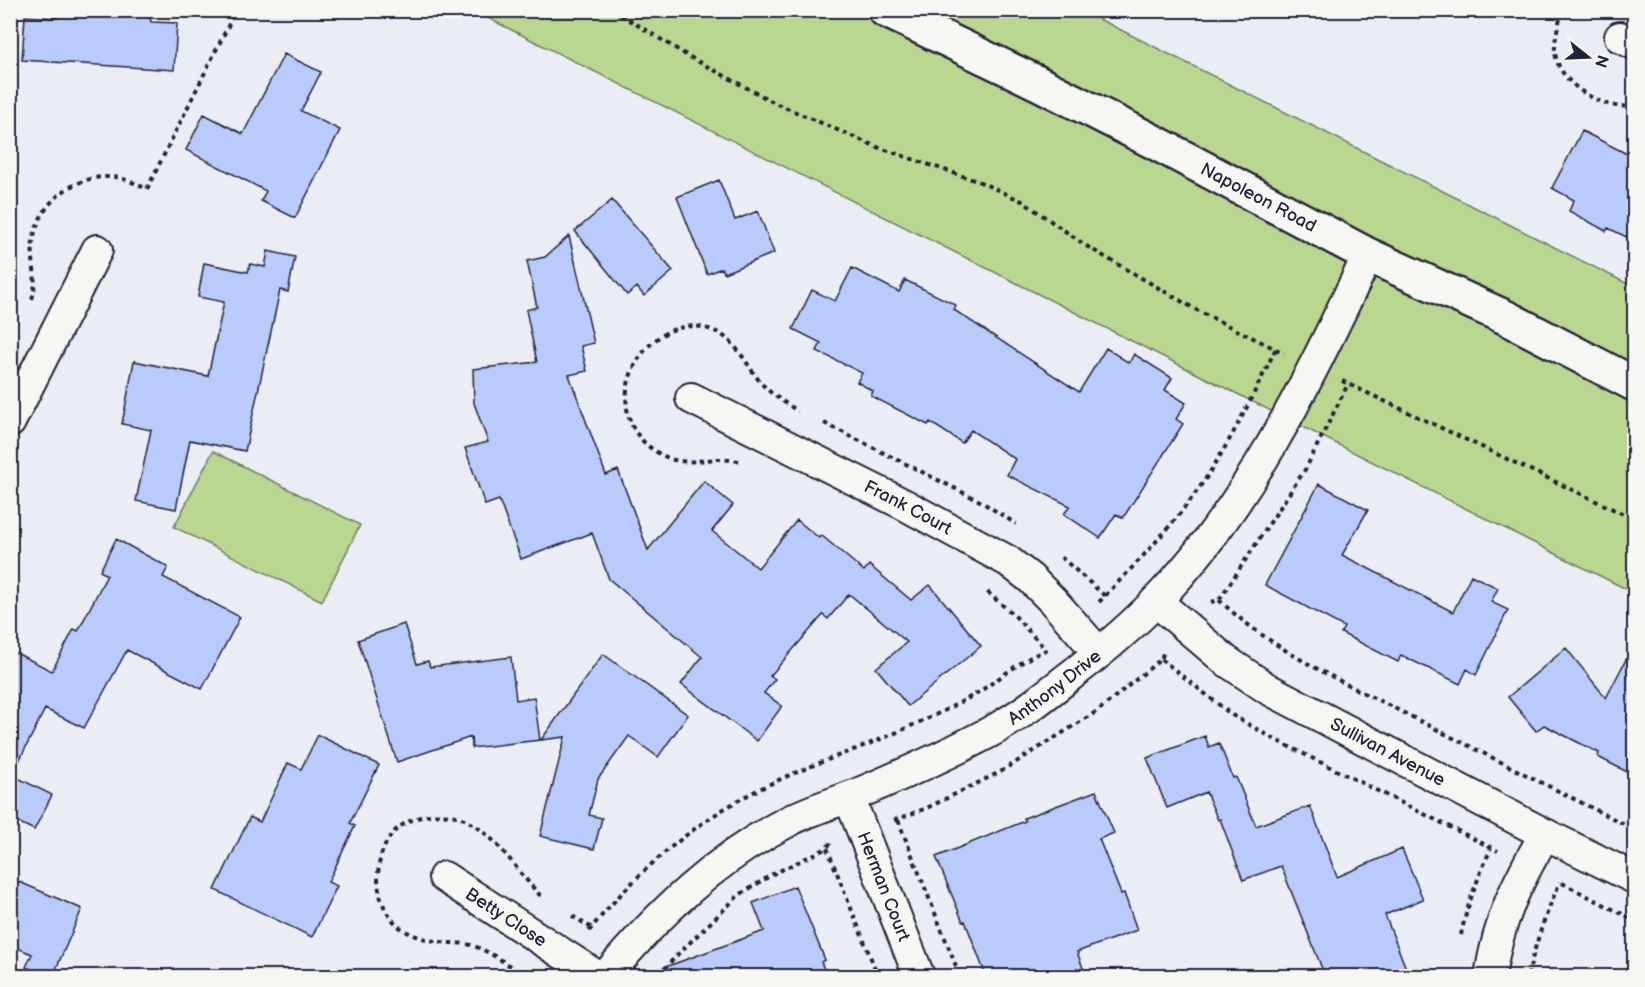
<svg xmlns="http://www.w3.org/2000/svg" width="1645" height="987" font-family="'Balsamiq Sans',sans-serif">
  <rect width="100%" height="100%" fill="#eaedf4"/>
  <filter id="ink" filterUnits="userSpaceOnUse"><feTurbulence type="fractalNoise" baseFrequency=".0167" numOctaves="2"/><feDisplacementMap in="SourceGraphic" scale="12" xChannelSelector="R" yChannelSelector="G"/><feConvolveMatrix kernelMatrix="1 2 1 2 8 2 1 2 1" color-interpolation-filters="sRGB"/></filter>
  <g filter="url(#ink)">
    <!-- green -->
    <path fill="#bad78f" stroke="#6e7c65" stroke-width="1.5" d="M474 11H1083L1634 287V593Z
      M213 451 360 525 322 601 174 527Z"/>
    <!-- building -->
    <path fill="#b9cbfa" stroke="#22223b" stroke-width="1.5" d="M57 10 149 14 151 22 177 23 174 70 22 60 25 16 57 18Z
      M284 54 321 72 301 111 340 130 295 218 261 201 266 191 186 150 204 114 243 134Z
      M1582 131 1635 158V241L1608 228 1606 231 1569 211 1574 200 1552 188Z
      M719 180 735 220 758 211 774 253 724 273 722 268 707 274 677 197Z
      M612 200 673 271 644 296 637 287 627 295 575 231Z
      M569 236 594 343 581 346 587 371 569 375 606 475 618 470 648 550 704 481 733 505 712 531 758 568 797 520 819 538 821 535 864 571 869 565 911 600 930 585 981 646 908 706 876 668 907 642 849 594 828 619 823 615 770 676 775 679 764 693 782 706 757 741 681 684 702 657 609 579 592 533 521 559 499 500 485 505 465 448 488 442 474 403 473 369 537 362 526 310 537 307 527 261 545 257Z
      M268 251 295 257 288 292 280 290 245 451 190 440 176 509 136 501 151 430 122 424 134 361 208 376 224 302 198 297 204 263 248 272 250 264 265 267Z
      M852 268 899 292 905 280 956 305 954 310 1079 392 1106 348 1129 363 1134 354 1172 378 1165 390 1186 403 1176 419 1183 424 1123 518 1116 514 1100 538 1064 514 1070 506 1007 475 1015 459 971 430 962 443 930 422 928 425 871 396 873 391 857 382 862 373 817 351 821 343 793 329 812 290 835 301Z
      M1319 484 1368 510 1342 555 1453 612 1471 575 1498 588 1491 602 1508 610 1476 675 1467 669 1460 684 1401 655 1398 662 1341 633 1344 627 1265 585Z
      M116 539 168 567 163 577 240 617 202 689 127 650 84 728 45 709 12 775 52 795 34 830 10 818V650L52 671 74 629 78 631 107 575 100 571Z
      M404 624 417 664 428 661 430 667 511 657 516 700 534 697 540 740 472 748 471 737 397 762 358 640Z
      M1635 642V776L1598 757 1599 753 1544 725 1536 731 1508 697 1566 648 1606 698Z
      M603 654 688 715 658 757 629 736 598 779 589 815 602 818 594 849 540 836 565 737 541 740Z
      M318 735 379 765 350 823 355 826 328 882 337 886 312 937 215 890 250 817 260 822 288 763 301 769Z
      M1205 736 1209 747 1219 743 1233 778 1236 777 1256 826 1310 806 1337 877 1402 849 1423 899 1385 915 1409 976H1325L1281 866 1243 880 1220 819 1218 820 1206 792 1167 808 1147 758Z
      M1096 791 1114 833 1099 839 1121 894 1124 893 1137 930 1077 952 1086 976H986L965 921 963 922 936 857 1025 821 1024 818Z
      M10 878 82 909 53 976H48L26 967 32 954 10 945Z
      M795 886 825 960 821 962 827 976H650L649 973 764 931 753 903Z"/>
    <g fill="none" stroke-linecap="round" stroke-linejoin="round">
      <!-- street casing -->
      <g stroke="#22223b" stroke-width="34">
        <g id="street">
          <path d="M1620 37 1634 44"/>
          <path id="s1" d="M691 398 905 505 1008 561 1030 578 1053 601 1099 653"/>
          <path d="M10 422 97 250"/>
          <path id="s2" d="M1156 601 1225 660 1268 689 1545 834 1634 878"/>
          <path id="s3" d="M849 797 919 976"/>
          <path id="s4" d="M444 877 597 976"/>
          <path id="s5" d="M606 976C658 914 718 856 791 820 812 809 835 803 857 794 902 775 947 755 990 732 1022 715 1051 691 1079 669 1106 648 1132 626 1156 601 1252 502 1309 378 1368 255"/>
          <path d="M1490 976C1499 919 1516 884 1545 834"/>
        </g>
      </g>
      <!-- secondary casing -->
      <g stroke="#22223b" stroke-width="38">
        <g id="secondary">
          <path id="s6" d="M885 10 1038 83 1156 143 1368 255 1507 318 1634 384"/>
        </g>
      </g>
      <!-- path -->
      <path stroke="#22223b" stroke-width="4" stroke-dasharray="4.5 4.5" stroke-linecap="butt" d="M613 10 688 56 775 103 877 147 980 182 1022 201 1088 247 1200 312 1284 353
        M1562 10C1559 24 1554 38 1555 52 1558 80 1590 101 1616 106 1622 107 1628 106 1634 106
        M32 299C39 276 29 256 34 236 42 200 75 175 112 177 123 177 136 184 147 189L236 10
        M1342 381 1634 519
        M824 423 980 501 1016 524
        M739 461C732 460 724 459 717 459 702 460 686 464 671 459 583 425 641 307 709 329 736 337 745 364 762 384 772 395 785 403 798 411
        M1061 557 1105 596
        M1219 600C1274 652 1343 682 1410 716 1485 754 1560 792 1634 829
        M1099 602C1136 564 1174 525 1204 481 1232 439 1254 394 1276 348
        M1211 602 1219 600 1306 468 1348 384
        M1161 659 1232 715 1276 740 1498 851
        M894 820 927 808 1002 771 1099 710 1161 659 1164 651
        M898 820 960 976
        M827 848 878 976
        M1562 883 1634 920
        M572 916 592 928
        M589 931C636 872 699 817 768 785 816 762 867 747 915 724 934 716 954 706 972 696 998 681 1018 661 1046 650L1014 615 985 590
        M1461 935C1467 904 1479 876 1491 848
        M526 976C509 966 490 951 471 945 464 943 455 943 448 943 427 940 404 936 391 918 372 894 374 851 396 830 404 822 418 817 429 815 438 814 452 814 460 817 497 834 514 869 541 896
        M658 976 678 954 739 895 773 874 827 848 831 842
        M1528 976C1535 944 1546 913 1560 882"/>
      <!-- street -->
      <use href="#street" stroke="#f6f6f2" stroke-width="30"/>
      <!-- secondary -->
      <use href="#secondary" stroke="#f6f6f2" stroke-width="33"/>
    </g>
  </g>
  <g text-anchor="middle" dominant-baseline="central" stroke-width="4.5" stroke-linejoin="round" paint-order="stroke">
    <!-- street labels -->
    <g font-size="18" fill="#22223b" stroke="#f6f6f2">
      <text stroke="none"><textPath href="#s6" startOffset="418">Napoleon Road</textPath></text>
      <text stroke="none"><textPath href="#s1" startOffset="243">Frank Court</textPath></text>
      <text stroke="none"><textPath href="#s5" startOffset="540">Anthony Drive</textPath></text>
      <text stroke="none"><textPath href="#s2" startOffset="278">Sullivan Avenue</textPath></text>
      <text stroke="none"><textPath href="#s3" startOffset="96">Herman Court</textPath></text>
      <text stroke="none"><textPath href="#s4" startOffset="74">Betty Close</textPath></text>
    </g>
  </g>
  <!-- margin -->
  <rect width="1645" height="987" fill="none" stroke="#f6f6f2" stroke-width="36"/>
  <rect x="18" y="18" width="1609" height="951" fill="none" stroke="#22223b" stroke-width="2" filter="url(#ink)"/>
  <!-- north arrow -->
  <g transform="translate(1588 57) rotate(108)" stroke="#f6f6f2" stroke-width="4.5" paint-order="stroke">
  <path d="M0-4.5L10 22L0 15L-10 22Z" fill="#22223b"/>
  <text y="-9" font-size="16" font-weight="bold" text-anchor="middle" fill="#22223b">N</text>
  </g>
</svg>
